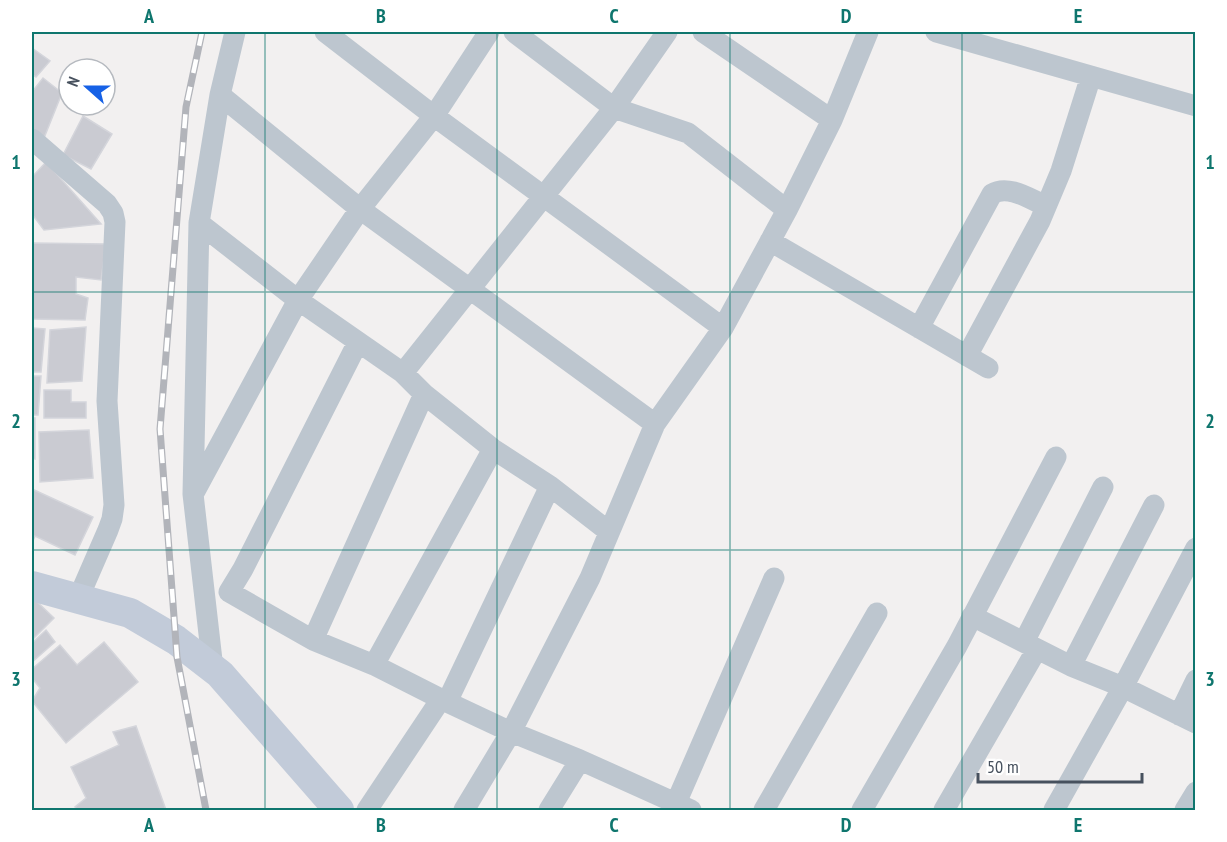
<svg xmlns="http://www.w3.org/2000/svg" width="1227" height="842" font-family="'PT Sans Narrow',sans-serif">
  <rect width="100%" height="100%" fill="#f2f0f0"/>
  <!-- building -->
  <path fill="#cacbd2" stroke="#d4d5db" stroke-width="1.5" d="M32 48 50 61 36 77 32 74Z
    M43 78 62 93 44 138 32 129V92Z
    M83 116 112 134 91 169 63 155Z
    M46 162 101 224 44 230 32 214V177Z
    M32 243 106 244 101 280 76 277V294L88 298 85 320 32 319Z
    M86 327 82 381 47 383 50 330Z
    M32 328 45 329 41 372H32Z
    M32 376H41L38 415H32Z
    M44 390H71V402H86V418H44Z
    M32 418H35V459L32 458Z
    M89 430 93 478 40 482 39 432Z
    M32 489 93 517 75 555 35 536 32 543Z
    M32 597 54 618 32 640Z
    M46 630 55 642 32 662V643Z
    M104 642 138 682 66 743 32 701 40 688 32 678V669L60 645 77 665Z
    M136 726 166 810H77L75 807 86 798 71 767 119 745 113 732Z"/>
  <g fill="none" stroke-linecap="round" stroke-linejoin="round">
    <!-- street -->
    <path stroke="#bdc6cf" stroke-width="21" d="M325 32 434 116 723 328
      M514 32 614 108 688 133 787 210
      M703 32 832 120
      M936 32 1196 106
      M220 95 360 209 655 424
      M32 139 107 204 113 213 115 222 107 401 114 505 112 519 108 530 78 599
      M199 223 298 300 403 373 424 394 493 449 550 486 608 531
      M770 241 988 368
      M919 328 992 194C1008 184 1030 199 1046 206
      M358 342 243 569 229 592 313 640 374 665 447 702 511 732 580 760 691 810
      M967 356 1040 221 1061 171 1091 76
      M403 373 614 108 667 32
      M195 491 298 300 360 209 434 116 489 32
      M972 616 1071 666 1123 687 1196 723
      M313 640 424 394
      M1024 642 1103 487
      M374 665 493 449
      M1071 666 1154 505
      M213 669 193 494 199 223 220 95 235 32
      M447 702 550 486
      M1179 715 1196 680
      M676 803 774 578
      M367 810 441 699
      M464 810 511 732 590 578 655 424 723 328 787 210 832 120 868 32
      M549 810 580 760
      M764 810 877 613
      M862 810 957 646 1056 457
      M944 810 1037 649
      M1054 810 1123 687 1196 548
      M1185 810 1196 792"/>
    <!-- secondary -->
    <path stroke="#c2cbd9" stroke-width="30" d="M32 586 130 613 176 640 220 674 339 810"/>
    <!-- rail casing -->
    <g stroke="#b2b4ba" stroke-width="7">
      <path id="rail" d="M202 32 186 107 160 429 177 657 206 810"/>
    </g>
    <!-- rail -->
    <use href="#rail" stroke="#fff" stroke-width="4.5" stroke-dasharray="14" stroke-linecap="butt"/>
  </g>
  <!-- grid -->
  <path fill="none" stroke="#0f766e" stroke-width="1.5" stroke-opacity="0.55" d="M265 32V810M497 32V810M730 32V810M962 32V810M32 292H1196M32 550H1196"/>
  <!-- border -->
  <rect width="1227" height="842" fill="none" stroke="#ffffff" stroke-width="66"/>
  <!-- north arrow -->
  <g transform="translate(87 87) rotate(291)"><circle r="28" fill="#ffffff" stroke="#b5b9bf" stroke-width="1.5"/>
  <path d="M0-4.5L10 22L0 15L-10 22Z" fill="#1661e6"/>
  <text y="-9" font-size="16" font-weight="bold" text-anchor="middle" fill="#47515e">N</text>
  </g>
  <!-- scale -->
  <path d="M978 773v9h164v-9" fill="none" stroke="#47515e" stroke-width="3"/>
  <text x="987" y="773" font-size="18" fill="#47515e" stroke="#ffffff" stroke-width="4.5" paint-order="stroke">50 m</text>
  <rect x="33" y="33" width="1161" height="776" fill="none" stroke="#0f766e" stroke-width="2"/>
  <g font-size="20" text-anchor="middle" font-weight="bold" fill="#0f766e">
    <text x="149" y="23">A</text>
    <text x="381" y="23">B</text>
    <text x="614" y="23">C</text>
    <text x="846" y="23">D</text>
    <text x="1078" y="23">E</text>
    <text x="16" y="169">1</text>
    <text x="1210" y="169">1</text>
    <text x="16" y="428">2</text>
    <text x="1210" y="428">2</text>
    <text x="16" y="686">3</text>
    <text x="1210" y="686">3</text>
    <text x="149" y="832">A</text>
    <text x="381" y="832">B</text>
    <text x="614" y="832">C</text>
    <text x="846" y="832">D</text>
    <text x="1078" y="832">E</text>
  </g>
</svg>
